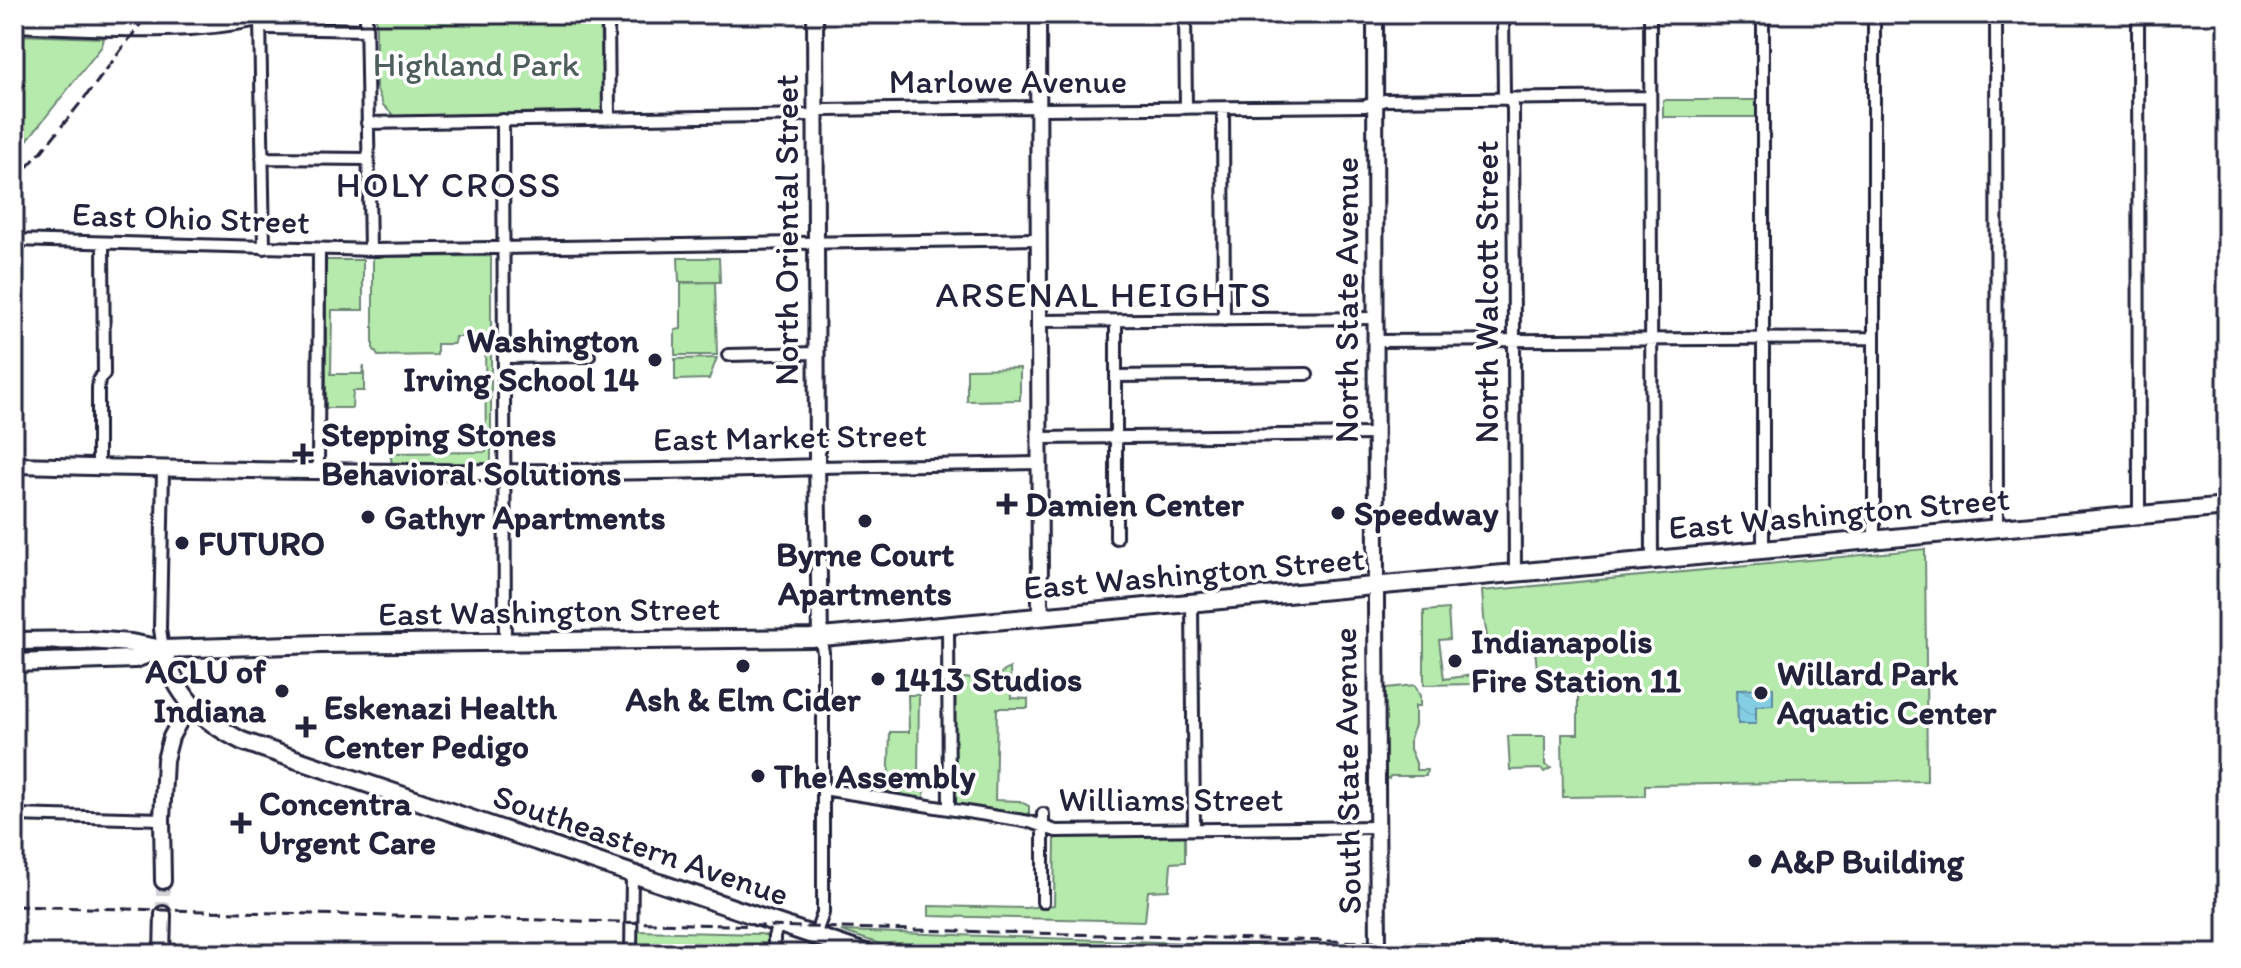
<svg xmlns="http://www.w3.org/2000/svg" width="2241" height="968" font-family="Itim,sans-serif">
  <defs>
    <pattern id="water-waves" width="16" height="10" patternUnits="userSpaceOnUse" patternTransform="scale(2)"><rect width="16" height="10" fill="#84cee4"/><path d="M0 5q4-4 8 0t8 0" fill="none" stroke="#72b1c4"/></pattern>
  </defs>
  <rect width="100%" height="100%" fill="#fff"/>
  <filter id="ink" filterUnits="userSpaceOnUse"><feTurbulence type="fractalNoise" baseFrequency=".0125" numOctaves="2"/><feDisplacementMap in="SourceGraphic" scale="16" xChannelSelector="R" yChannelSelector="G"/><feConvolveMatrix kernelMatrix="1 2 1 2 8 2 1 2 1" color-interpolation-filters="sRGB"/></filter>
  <g filter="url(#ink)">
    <!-- green -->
    <path fill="#b6eaac" stroke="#6c8674" stroke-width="2" d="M376 14H600L603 111 394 116 383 105 376 87Z
      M14 35 104 38 102 46 14 157Z
      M1663 100H1757V117H1663Z
      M491 256V464H392L390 453 486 452 485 337H455L454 344H437V355L378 356 373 348V257Z
      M678 258H719L720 282H715L717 355H675V330L681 329V283L715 282H679Z
      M326 260H363V310H332L331 374H362L364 365V391H353L352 408H326Z
      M717 358 709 379 675 380V359Z
      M1020 368V400L967 401V369Z
      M1925 549 1927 781 1645 785V796L1563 797 1562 734H1578V676L1538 679 1534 639 1488 643 1484 618 1482 591Z
      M1448 609 1450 639 1439 640 1444 679 1473 675V684L1424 685V611Z
      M1010 668 1011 698 1028 699V708H997L995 800 1019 801 1029 806V815L954 803 953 677 975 679 993 678Z
      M1415 685 1420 696V706H1415V725L1410 739V749L1416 763V770H1427L1426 776H1390L1389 779 1384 776 1383 700 1386 688Z
      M908 695H919L918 775H925L924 799 888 793 890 732H909Z
      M1508 736H1545V765L1551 768 1544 772 1542 769 1510 770Z
      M1185 835V862L1171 863 1169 890 1148 891 1145 921 929 916V906L1025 908 1054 905 1055 836Z
      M637 931 761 934 768 936V954H637Z
      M841 931 1361 949V954H910Z"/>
    <!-- water -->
    <path fill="url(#water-waves)" stroke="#5d89a0" stroke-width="2" d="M1773 688V705L1756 706V724H1738L1737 689Z"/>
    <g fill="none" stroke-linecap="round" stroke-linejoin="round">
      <!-- secondary-tunnel -->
      <path stroke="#d3d3d8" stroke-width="14" stroke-dasharray="14 7" stroke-linecap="butt" d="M163 881V914"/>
      <!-- street casing -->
      <g stroke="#22223b" stroke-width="16">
        <path id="street" d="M366 14 370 250
          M608 14 609 118
          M1185 14 1186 108
          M1503 14 1504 95 1511 102 1513 107 1515 574
          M1650 14 1652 561
          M1763 14V550
          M1874 14V540
          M1996 14 1997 528
          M2138 14 2139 515
          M260 18 264 248
          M260 18 269 28 366 30
          M1223 108 1224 320
          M503 120 505 642
          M367 123 810 115 825 110 1034 107 1043 109 1365 106 1385 100 1650 97
          M262 158 368 159
          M14 240 375 250 1039 239
          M1039 321 1376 318
          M1116 321V538
          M1376 341 1874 338
          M728 355 816 353
          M505 357 589 356
          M1116 376 1307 374
          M1040 438 1376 434
          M98 467V388L99 379 104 374 103 244
          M818 467 1040 463
          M318 473 319 249
          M1192 603 1194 829
          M948 626 949 809
          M163 649 160 629 163 469
          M823 789 1030 822 1056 831 1378 827
          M1043 814V902
          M14 815 162 819
          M815 936 823 913V652L820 637
          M631 954 632 875
          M774 954V937L778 924"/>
      </g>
      <!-- secondary casing -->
      <g stroke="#22223b" stroke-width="20">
        <path id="secondary" d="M815 14 817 462 820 637
          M1038 14 1040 603 1043 617
          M1375 14 1376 602 1378 954
          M14 24C101 27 191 36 275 14
          M14 465C282 472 550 476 818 467
          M163 881 162 819 165 760 171 737 190 702
          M162 954 163 914"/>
      </g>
      <!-- primary casing -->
      <g stroke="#22223b" stroke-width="22">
        <path id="primary" d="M14 641 89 640 131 643 163 649 321 644 811 638 2227 507
          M163 649C176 695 199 719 242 741L868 954
          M14 663 135 659 161 649"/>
      </g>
      <!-- street -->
      <use href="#street" stroke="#fff" stroke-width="10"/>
      <!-- secondary -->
      <use href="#secondary" stroke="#fff" stroke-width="14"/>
      <!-- primary -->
      <use href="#primary" stroke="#fff" stroke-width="16"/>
      <!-- rail -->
      <path stroke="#22223b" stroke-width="3" stroke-dasharray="12 6" stroke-linecap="butt" d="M14 181 42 151 97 82 148 14
        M14 906 1820 954
        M2197 954 2227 953"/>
    </g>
  </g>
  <!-- markers -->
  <g fill="#22223b" stroke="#fff" stroke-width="3">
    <circle cx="655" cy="360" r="8"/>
    <path d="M299 442h8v8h8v8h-8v8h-8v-8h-8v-8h8z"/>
    <path d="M1003 492h8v8h8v8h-8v8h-8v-8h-8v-8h8z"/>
    <circle cx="1338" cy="513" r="8"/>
    <circle cx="368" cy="517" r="8"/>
    <circle cx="865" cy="521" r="8"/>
    <circle cx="182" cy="543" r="8"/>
    <circle cx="1455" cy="661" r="8"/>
    <circle cx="743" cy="666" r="8"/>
    <circle cx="878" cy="679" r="8"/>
    <circle cx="282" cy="691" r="8"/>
    <circle cx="1761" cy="693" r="8"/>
    <path d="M302 715h8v8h8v8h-8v8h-8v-8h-8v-8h8z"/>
    <circle cx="758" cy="776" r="8"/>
    <path d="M237 811h8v8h8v8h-8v8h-8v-8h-8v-8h8z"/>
    <circle cx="1755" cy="861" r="8"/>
  </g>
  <g text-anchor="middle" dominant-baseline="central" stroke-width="7" stroke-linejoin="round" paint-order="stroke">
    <!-- park labels -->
    <g font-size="34" fill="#4e5e5d" stroke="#fff">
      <text x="476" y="64">Highland Park</text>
    </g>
    <!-- street labels -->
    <g font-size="34" fill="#22223b" stroke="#fff">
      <text x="1008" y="81">Marlowe Avenue</text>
      <text transform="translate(191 218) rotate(2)">East Ohio Street</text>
      <text transform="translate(786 230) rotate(-90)">North Oriental Street</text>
      <text transform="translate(1486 292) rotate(-90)">North Walcott Street</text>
      <text transform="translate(1346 300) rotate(-90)">North State Avenue</text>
      <text transform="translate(790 437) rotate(-1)">East Market Street</text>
      <text transform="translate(1839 513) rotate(-5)">East Washington Street</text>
      <text transform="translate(1194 573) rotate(-5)">East Washington Street</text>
      <text transform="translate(549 611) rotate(-1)">East Washington Street</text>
      <text transform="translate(1347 771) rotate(-91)">South State Avenue</text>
      <text x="1171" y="799">Williams Street</text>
      <text transform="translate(641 845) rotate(19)">Southeastern Avenue</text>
    </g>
    <!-- poi labels -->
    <g font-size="34" font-weight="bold" fill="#22223b" stroke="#fff" text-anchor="start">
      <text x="639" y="340" text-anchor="end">Washington<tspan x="639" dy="39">Irving School 14</tspan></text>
      <text x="321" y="434">Stepping Stones<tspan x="321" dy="39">Behavioral Solutions</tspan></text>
      <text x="1025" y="504">Damien Center</text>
      <text x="1354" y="513">Speedway</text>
      <text x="384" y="517">Gathyr Apartments</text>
      <text x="198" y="543">FUTURO</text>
      <text x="865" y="554" text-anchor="middle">Byrne Court<tspan x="865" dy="39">Apartments</tspan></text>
      <text x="1471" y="641">Indianapolis<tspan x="1471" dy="39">Fire Station 11</tspan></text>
      <text x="266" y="671" text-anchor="end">ACLU of<tspan x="266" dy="39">Indiana</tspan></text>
      <text x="1777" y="673">Willard Park<tspan x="1777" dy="39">Aquatic Center</tspan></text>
      <text x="894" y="679">1413 Studios</text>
      <text x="743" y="699" text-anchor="middle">Ash &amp; Elm Cider</text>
      <text x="324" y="707">Eskenazi Health<tspan x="324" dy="39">Center Pedigo</tspan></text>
      <text x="774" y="776">The Assembly</text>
      <text x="259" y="803">Concentra<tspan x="259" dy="39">Urgent Care</tspan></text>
      <text x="1771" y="861">A&amp;P Building</text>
    </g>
    <!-- neighbourhood labels -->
    <g font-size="36" letter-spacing="2" fill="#22223b" stroke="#fff">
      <text x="449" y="184">HOLY CROSS</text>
      <text x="1104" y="294">ARSENAL HEIGHTS</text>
    </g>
  </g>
  <!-- margin -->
  <rect width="2241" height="968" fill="none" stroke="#fff" stroke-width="48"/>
  <rect x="24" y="24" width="2193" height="920" fill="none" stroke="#22223b" stroke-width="3" filter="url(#ink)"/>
</svg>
